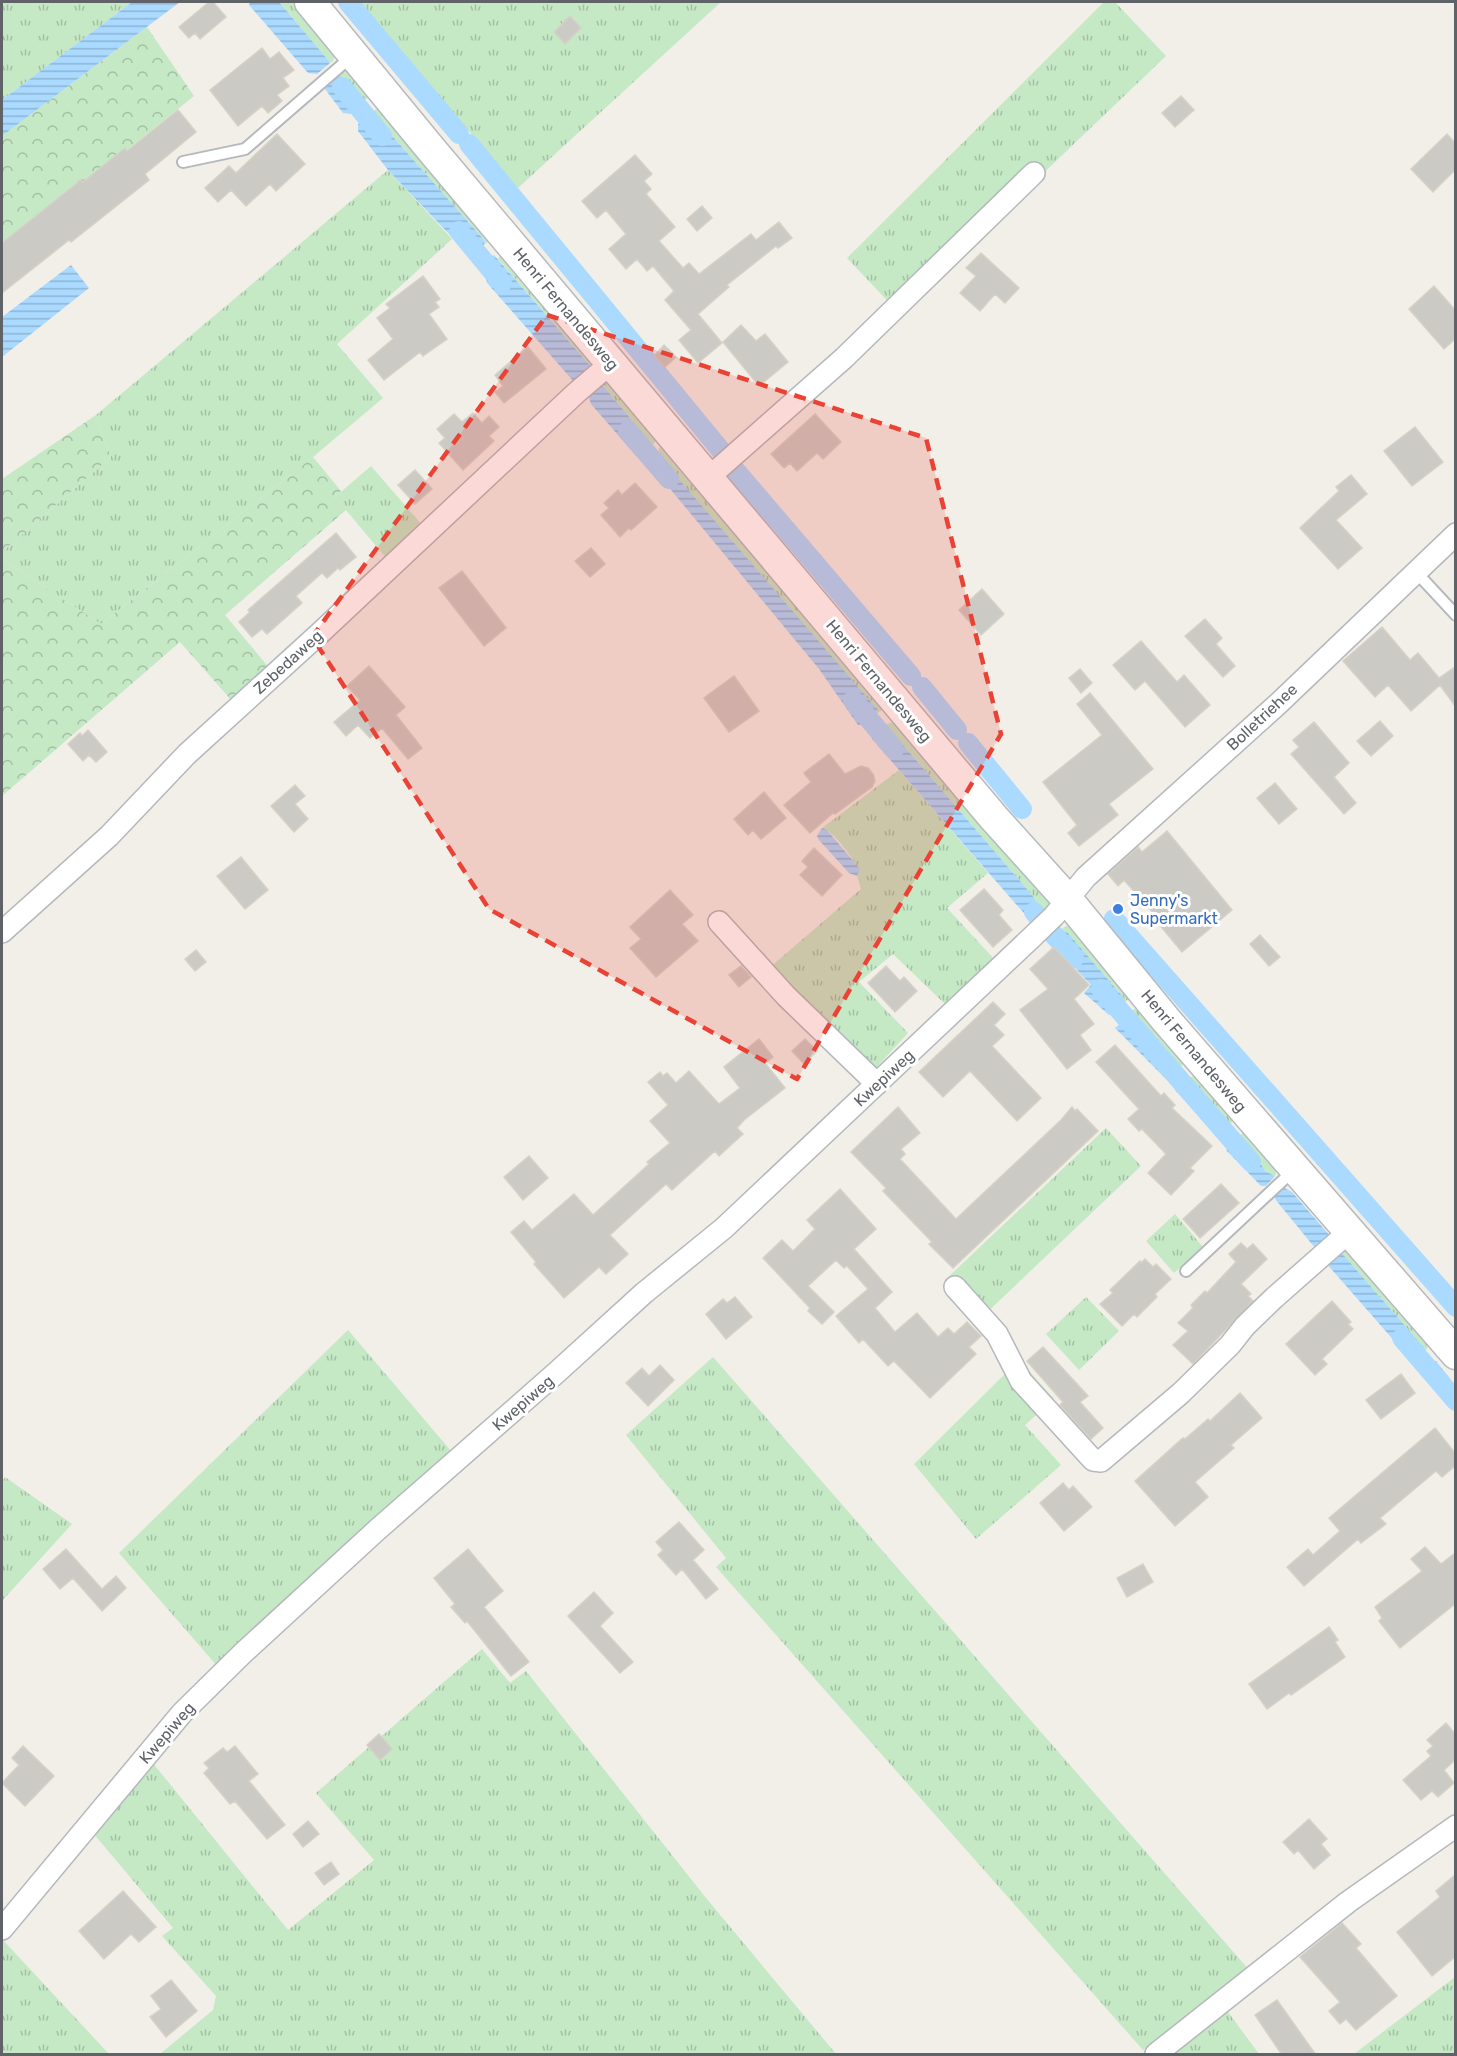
<svg xmlns="http://www.w3.org/2000/svg" width="1457" height="2056" font-family="Rubik,sans-serif">
  <defs>
    <pattern id="grass-tufts" width="24" height="20" patternUnits="userSpaceOnUse" patternTransform="scale(1.5)"><rect width="24" height="20" fill="#c5e8c5"/><path d="M3 7l-1-3M5 7V3M7 7l1-3M15 17l-1-3M17 17v-4M19 17l1-3" fill="none" stroke="#a3c0a4"/></pattern>
    <pattern id="forest-crowns" width="20" height="18" patternUnits="userSpaceOnUse" patternTransform="scale(1.5)"><rect width="20" height="18" fill="#c5e8c5"/><path d="M2 6a3 3 0 1 1 6 0M12 15a3 3 0 1 1 6 0" fill="none" stroke="#a3c0a4"/></pattern>
    <pattern id="water-rules" width="6" height="5" patternUnits="userSpaceOnUse" patternTransform="scale(1.5)"><rect width="6" height="5" fill="#aadaff"/><path d="M0 2.5h6" fill="none" stroke="#8eb4d2"/></pattern>
  </defs>
  <rect width="100%" height="100%" fill="#f1efe8"/>
  <!-- grass -->
  <path fill="url(#grass-tufts)" d="M2 2H132L2 100Z
    M279 2H297L336 50 333 61 329 64V61Z
    M361 2H721L518 188 421 76Z
    M1104 2H1115L1166 56 898 312 847 258Z
    M349 68 369 88 368 97 361 104 362 100 339 74Z
    M383 108 490 235 489 241 484 245 485 241 372 113 376 109Z
    M388 170 452 239 337 344 383 398 313 457 101 624 2 559V552L111 457 96 415Z
    M502 252 597 356 593 369 498 259Z
    M607 378 657 437 655 442 648 449 650 442 605 388 599 384Z
    M664 444 885 708 876 714 877 710 658 455 659 448Z
    M371 466 423 526 387 559 335 497Z
    M903 719 1050 902V908L1044 913 1032 895 886 725H883Z
    M899 770 988 873 947 908 995 960 945 1004 893 954 859 982 908 1033 873 1071 768 969 861 889 857 876 859 869C852 858 834 831 822 828Z
    M1066 926H1074L1132 996 1125 1002 1123 997 1067 933 1059 931Z
    M1139 1006 1185 1061 1179 1070 1132 1014 1133 1010Z
    M1205 1076 1235 1117 1230 1125H1227L1190 1077Z
    M1106 1128 1141 1166 980 1319 945 1280Z
    M1245 1130 1278 1168 1275 1176 1265 1171 1252 1149 1239 1137Z
    M1175 1214 1203 1247 1174 1273 1146 1241Z
    M1347 1245 1430 1344 1426 1350 1340 1251Z
    M1086 1297 1119 1331 1079 1370 1046 1334Z
    M348 1330 452 1452 218 1667 119 1553Z
    M713 1357 1250 1971 1143 2050 716 1567 726 1558 626 1435Z
    M1019 1360 1054 1399 1025 1425 1061 1465 976 1539 914 1464Z
    M5 1477 72 1524 2 1601V1482Z
    M482 1649 510 1683 526 1671 706 1898 836 2054H160L213 2010 216 1996 162 1936 173 1928 93 1833 152 1762 288 1930 374 1860 316 1793Z
    M2 1939 109 2054H2Z
    M1455 1977V2054H1354Z
    M1228 2012 1259 2054H1169Z"/>
  <!-- forest -->
  <path fill="url(#forest-crowns)" d="M147 27 194 96 2 251V136Z
    M96 415 111 457 2 552V479Z
    M313 457 341 491 335 497 346 510 225 615 270 669 233 702 180 642 2 796V559L101 624Z"/>
  <!-- water -->
  <path fill="url(#water-rules)" d="M132 2H180L2 136V100Z
    M250 2H279L329 61V64L317 74 308 73 249 5Z
    M339 74 362 100 361 104 351 114 343 113 325 89 326 84Z
    M372 113 485 241 484 245 470 256 388 170 358 131V124Z
    M494 255 593 369 575 383 488 284 482 271V264Z
    M71 265 89 288 2 357V317Z
    M599 384 605 388 650 442C648 450 644 453 637 457L591 404 588 394Z
    M658 455 878 710C875 718 865 724 858 725L819 669 648 462Z
    M883 725H886L1032 895 1044 913 1034 922 1029 919 872 739V734Z
    M822 828 827 830 860 869 857 876 849 873 819 840 817 836Z
    M1063 932H1067L1123 997 1125 1002 1109 1015 1084 993 1091 985 1051 942Z
    M1132 1014 1179 1067V1070L1169 1078H1165L1115 1028Z
    M1190 1077 1226 1125H1230L1231 1128 1219 1138 1175 1090Z
    M1239 1137 1252 1149 1265 1171 1275 1176 1266 1186H1261L1226 1150Z
    M1283 1187 1292 1192 1331 1237 1315 1248 1275 1199 1274 1195Z
    M1340 1251 1426 1350 1414 1361 1411 1360 1326 1263Z
    M1436 1361 1455 1385V1411L1423 1374 1424 1369Z"/>
  <g fill="none" stroke-linecap="round" stroke-linejoin="round">
    <!-- canal -->
    <path stroke="#aadaff" stroke-width="20" d="M348 2 459 134
      M342 87 382 136
      M469 144 723 453
      M459 231 502 283
      M628 431 669 479
      M736 471 911 676
      M922 687 957 730
      M853 700 894 749
      M968 743 1022 809
      M1034 912 1074 958
      M1114 919 1456 1307
      M1101 989 1251 1162
      M1402 1338 1456 1401"/>
  </g>
  <!-- building -->
  <path fill="#cccac5" stroke="#d6d1c6" stroke-width="1.5" d="M209 2H213L226 17 200 39 195 33 189 38 179 27Z
    M570 16 581 28 565 44 554 32Z
    M262 48 270 59 279 52 294 70 283 78 289 86 277 95 282 101 268 113 262 106 238 126 210 90Z
    M1181 96 1194 110 1175 127 1162 113Z
    M178 110 196 132 145 174 149 180 71 242 69 240 2 293V243L81 180 83 182 125 148 127 151Z
    M277 134 305 164 276 191 270 184 246 206 231 190 218 202 205 188 229 166 236 173Z
    M1447 134 1455 143V170L1433 192 1411 169Z
    M635 155 652 174 644 181 651 189 646 194 675 227 659 241 683 268 689 263 699 274 751 234 756 240 779 222 792 238 778 248 776 246 727 285 729 287 698 314 722 343 698 363 679 340 691 330 665 300 674 291 653 266 647 271 637 259 626 269 609 249 626 234 606 210 597 218 582 201Z
    M702 206 712 218 697 231 687 219Z
    M981 253 1019 288 1005 303 995 294 980 311 960 293 976 276 966 268Z
    M423 276 440 299 435 302 439 307 429 314 447 339 423 356 420 352 384 380 368 360 393 339 377 318 390 308 386 304Z
    M1434 286 1455 310V339L1444 349 1409 309Z
    M741 325 756 341 765 334 788 362 759 386 723 342Z
    M664 345 676 357 665 367 654 356Z
    M528 347 546 369 504 403 495 392 503 386 495 375Z
    M473 413 482 423 489 416 499 427 489 436 494 441 463 470 439 443 445 438 437 429 454 414 462 422Z
    M815 414 841 442 823 459 817 453 797 471 790 463 784 468 771 454Z
    M1415 427 1443 462 1412 486 1384 451Z
    M415 470 432 489 415 504 398 485Z
    M1351 475 1367 494 1336 520 1362 548 1338 569 1300 528 1339 491 1336 487Z
    M635 483 657 507 631 530 629 528 620 537 601 515 609 508 604 503 618 490 622 495Z
    M336 533 356 557 340 570 338 568 327 578 322 573 296 596 302 603 267 634 262 629 252 637 239 622 250 612 248 610Z
    M591 548 605 564 590 577 575 561Z
    M462 571 506 628 484 646 439 588Z
    M982 589 1004 614 981 635 959 610Z
    M1205 619 1222 638 1216 644 1235 666 1223 677 1185 636Z
    M1382 627 1410 660 1418 653 1439 678 1455 667V706L1440 685 1411 711 1388 685 1375 697 1343 661Z
    M1141 641 1177 682 1184 675 1210 705 1185 727 1145 681 1135 690 1113 665Z
    M369 666 405 707 396 715 422 748 408 759 382 728 370 738 358 725 346 736 334 722 360 700 347 686Z
    M1080 669 1092 683 1081 693 1069 678Z
    M734 676 759 711 729 732 704 698Z
    M1090 693 1153 769 1109 804 1118 815 1079 846 1068 833 1077 825 1043 782 1102 735 1077 704Z
    M1380 721 1393 736 1371 756 1357 741Z
    M1314 722 1349 763 1334 777 1356 803 1344 814 1291 754 1299 747 1293 740Z
    M88 730 107 752 96 762 89 755 83 761 68 744 80 733 82 736Z
    M829 754 845 774 861 766 868 768 873 774 875 781 872 787 835 814 833 813 810 833 784 805 811 782 804 773Z
    M1275 783 1297 809 1279 824 1257 798Z
    M295 785 305 796 295 804 308 819 294 832 271 806Z
    M764 792 786 818 761 839 753 830 748 835 734 819Z
    M1167 831 1232 910 1182 952 1153 917 1155 915 1124 880 1118 886 1108 874 1138 847 1142 852Z
    M814 848 842 875 822 896 800 875 808 867 802 861Z
    M241 857 268 890 245 909 217 876Z
    M984 889 1003 910 999 915 1012 930 993 947 960 910Z
    M670 890 693 915 682 924 698 941 656 977 630 948 641 939 630 927Z
    M1260 935 1280 957 1269 966 1250 944Z
    M1054 947 1089 985 1074 999 1094 1024 1080 1035 1091 1050 1067 1069 1020 1010 1048 989 1030 969Z
    M196 950 206 962 195 971 185 959Z
    M741 966 751 977 739 987 729 975Z
    M886 966 900 981 904 977 917 991 895 1012 868 983Z
    M993 1002 1005 1014 994 1025 1004 1035 992 1046 1041 1098 1017 1121 970 1071 943 1097 919 1072Z
    M759 1039 773 1057 765 1063 785 1088 744 1120 737 1128 743 1134 719 1156 715 1151 672 1190 666 1184 610 1235 628 1254 606 1274 599 1267 564 1298 534 1264 536 1262 511 1232 524 1221 532 1230 574 1194 593 1215 649 1164 647 1162 670 1143 650 1121 668 1105 648 1082 660 1072 663 1076 667 1073 676 1083 689 1071 719 1104 740 1088 724 1067Z
    M805 1039 817 1051 804 1064 792 1051Z
    M1115 1045 1161 1096 1164 1093 1175 1105 1172 1108 1212 1146 1190 1168 1194 1171 1171 1195 1148 1173 1166 1154 1142 1129 1139 1131 1128 1119 1139 1109 1096 1062Z
    M898 1107 920 1133 901 1149 905 1154 900 1159 956 1219 1061 1120 1072 1107 1075 1111 1077 1109 1098 1131 953 1268 929 1244 932 1242 883 1191 886 1188 851 1152Z
    M529 1156 548 1178 523 1200 504 1177Z
    M1221 1184 1239 1203 1200 1238 1183 1219Z
    M840 1189 876 1229 854 1249 892 1292 875 1308 895 1332 917 1313 938 1337 948 1328 954 1334 967 1322 981 1336 969 1347 976 1354 930 1398 894 1361 888 1366 863 1339 859 1343 836 1316 868 1289 847 1266 844 1268 836 1260 808 1286 834 1312 822 1324 808 1311 810 1308 763 1258 782 1240 793 1251 815 1229 807 1220Z
    M1241 1243 1247 1249 1253 1244 1267 1259 1241 1284 1251 1294 1248 1296 1253 1301 1193 1364 1173 1345 1188 1331 1178 1323 1193 1308 1191 1305 1205 1291 1207 1293 1236 1262 1229 1254Z
    M1145 1259 1153 1267 1156 1264 1171 1279 1155 1294 1157 1297 1137 1317 1134 1314 1122 1326 1100 1304 1113 1293 1110 1290 1140 1261 1141 1263Z
    M735 1297 752 1317 726 1339 706 1314 723 1299 727 1303Z
    M1332 1301 1351 1322 1348 1324 1353 1329 1322 1359 1327 1364 1315 1375 1286 1344Z
    M1043 1347 1088 1396 1080 1402 1103 1428 1091 1439 1060 1405 1063 1402 1027 1361Z
    M660 1365 674 1380 648 1406 626 1383 642 1368 649 1376Z
    M1401 1374 1415 1393 1381 1419 1366 1400Z
    M1240 1393 1262 1418 1231 1445 1234 1448 1195 1482 1208 1497 1175 1526 1135 1481 1183 1438 1185 1439 1208 1419 1210 1421Z
    M1435 1428 1455 1453V1466L1442 1477 1436 1471 1380 1518 1386 1524 1361 1543 1358 1539 1304 1586 1287 1567 1308 1549 1313 1555 1340 1531 1329 1518Z
    M1063 1483 1069 1490 1073 1486 1092 1507 1064 1531 1040 1503Z
    M679 1522 704 1550 693 1560 718 1589 706 1599 682 1569 676 1575 658 1555 663 1550 656 1542Z
    M1425 1547 1441 1564 1455 1553V1604L1400 1648 1379 1621 1382 1618 1375 1607 1422 1571 1411 1559Z
    M66 1549 102 1589 116 1576 126 1588 102 1611 73 1578 60 1589 43 1569Z
    M468 1549 503 1591 484 1607 529 1662 511 1676 467 1621 465 1623 451 1607 455 1604 434 1578Z
    M1143 1564 1153 1582 1127 1597 1117 1578Z
    M594 1592 613 1613 600 1626 633 1662 620 1673 568 1616Z
    M1329 1627 1338 1640 1335 1642 1345 1657 1291 1695 1289 1693 1267 1709 1249 1684Z
    M1446 1723 1455 1734V1760L1444 1770 1454 1783 1438 1797 1432 1791 1421 1800 1403 1780 1431 1756 1427 1751 1433 1746 1427 1740Z
    M379 1734 392 1749 380 1760 367 1745Z
    M23 1746 54 1776 25 1806 2 1783 19 1765 12 1758Z
    M235 1746 258 1774 249 1781 285 1825 267 1839 235 1801 230 1804 204 1773 209 1768 204 1763 223 1748 227 1752Z
    M1309 1819 1327 1839 1321 1844 1330 1855 1314 1869 1298 1850 1294 1854 1283 1842Z
    M308 1821 319 1834 303 1847 293 1834Z
    M331 1862 339 1874 324 1885 315 1873Z
    M1455 1875V1957L1432 1976 1397 1932 1440 1897 1436 1891Z
    M123 1891 156 1927 139 1942 131 1934 104 1959 79 1931Z
    M1342 1923 1361 1944 1356 1948 1397 1996 1356 2030 1346 2019 1340 2024 1329 2011 1340 2002 1300 1957Z
    M171 1980 197 2011 166 2037 150 2017 161 2009 151 1996Z
    M1277 2000 1316 2055H1282L1255 2015Z"/>
  <g fill="none" stroke-linecap="round" stroke-linejoin="round">
    <!-- lane casing -->
    <g stroke="#b5b8bc" stroke-width="14">
      <path id="lane" d="M183 162 245 149 351 57
        M1416 572 1456 615
        M1186 1271 1295 1169"/>
    </g>
    <!-- street casing -->
    <g stroke="#b5b8bc" stroke-width="24">
      <path id="street" d="M708 478 844 358 1034 173
        M719 922 786 996 877 1084
        M2 932 109 836 187 754 319 634 576 393 611 363
        M955 1287 997 1334 1021 1381 1093 1460 1101 1461 1181 1393 1230 1345 1245 1326 1274 1298 1350 1231
        M2 1929 182 1713 243 1653 377 1530 556 1373 644 1293 724 1228 1030 939 1054 916 1086 877 1279 703 1456 534
        M1156 2054 1348 1902 1456 1826"/>
    </g>
    <!-- secondary casing -->
    <g stroke="#b6babf" stroke-width="33">
      <path id="secondary" d="M310 2 430 148 994 818 1067 899 1166 1020 1456 1354"/>
    </g>
    <!-- lane -->
    <use href="#lane" stroke="#fff" stroke-width="10"/>
    <!-- street -->
    <use href="#street" stroke="#fff" stroke-width="21"/>
    <!-- secondary -->
    <use href="#secondary" stroke="#fff" stroke-width="30"/>
  </g>
  <!-- marked area -->
  <path fill="#ea4335" fill-opacity="0.2" stroke="#ea4335" stroke-width="4.5" stroke-dasharray="12 8" stroke-linejoin="round" d="M547 315 926 438 1001 734 797 1079 489 909 312 637Z"/>
  <!-- markers -->
  <circle fill="#3f7fe0" stroke="#fff" stroke-width="2" cx="1118" cy="909" r="6"/>
  <g text-anchor="middle" dominant-baseline="central" stroke-width="6" stroke-linejoin="round" paint-order="stroke">
    <!-- street labels -->
    <g font-size="16" fill="#5f6368" stroke="#fff">
      <text transform="translate(566 309) rotate(50)">Henri Fernandesweg</text>
      <text transform="translate(288 662) rotate(-42)">Zebedaweg</text>
      <text transform="translate(879 681) rotate(50)">Henri Fernandesweg</text>
      <text transform="translate(1262 717) rotate(-43)">Bolletriehee</text>
      <text transform="translate(1194 1051) rotate(50)">Henri Fernandesweg</text>
      <text transform="translate(884 1078) rotate(-43)">Kwepiweg</text>
      <text transform="translate(523 1403) rotate(-41)">Kwepiweg</text>
      <text transform="translate(167 1733) rotate(-49)">Kwepiweg</text>
    </g>
    <!-- shop labels -->
    <g font-size="16" fill="#366cbe" stroke="#fff" text-anchor="start">
      <text x="1130" y="900">Jenny's<tspan x="1130" dy="18">Supermarkt</tspan></text>
    </g>
  </g>
  <!-- border -->
  <rect width="1457" height="2056" fill="none" stroke="#5f6368" stroke-width="6"/>
</svg>
